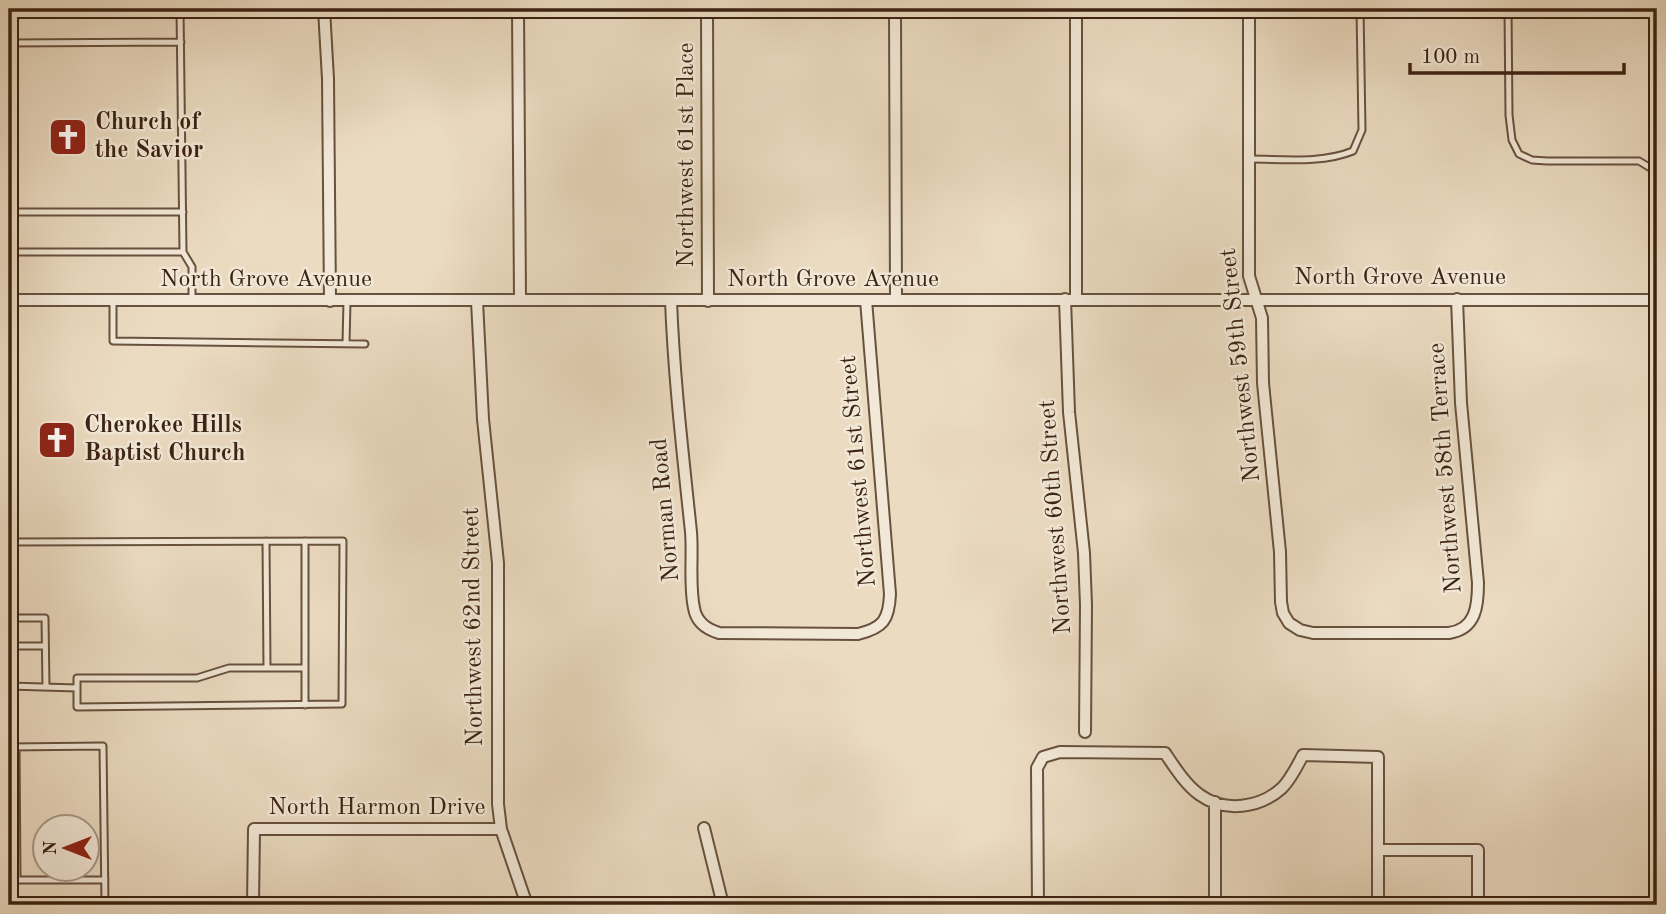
<svg xmlns="http://www.w3.org/2000/svg" width="1666" height="914" font-family="'Old Standard TT',serif">
  <rect width="100%" height="100%" fill="#ebdbc1"/>
  <filter id="stains"><feTurbulence type="fractalNoise" baseFrequency=".00286" numOctaves="4"/><feColorMatrix values="0 0 0 0 .2 0 0 0 0 .09 0 0 0 0 .02 0 0 0 .5 -.17"/></filter>
  <radialGradient id="worn" r=".72"><stop offset=".6" stop-color="#630" stop-opacity="0"/><stop offset="1" stop-color="#630" stop-opacity=".3"/></radialGradient>
  <g fill="none" stroke-linecap="round" stroke-linejoin="round">
    <!-- service casing -->
    <g stroke="#68513e" stroke-width="9">
      <path id="service" d="M1508 9 1509 115 1512 140 1519 154 1532 160 1547 161H1639L1657 172
        M9 43 181 42
        M1249 159C1283 159 1321 164 1353 151L1362 130 1360 9
        M9 212H183
        M9 252H183L180 9
        M183 252 192 267V300
        M113 300V341L365 344
        M346 344 347 301
        M266 541 267 668
        M305 541V705
        M9 542 343 541 342 704 77 707V678H197L229 668H305
        M9 618H45L46 687
        M9 646H45
        M9 686 77 688
        M9 747 103 746 105 905
        M16 747 17 880
        M9 880H105
        M11 880V905"/>
    </g>
    <!-- minor casing -->
    <g stroke="#68513e" stroke-width="14">
      <path id="minor" d="M324 9 328 79 330 301
        M518 9 520 300
        M707 9 708 301
        M895 9 896 300
        M1249 9V276L1262 318 1263 383 1280 552 1281 602 1283 613 1289 623 1300 630 1313 633H1449C1476 629 1478 606 1478 583L1461 403 1457 299
        M1065 299 1069 412 1084 553 1086 605 1085 732
        M1076 299V9
        M9 300H1657
        M477 301 483 419 498 563V804L501 829 527 905
        M671 301C674 379 683 455 691 532 693 555 689 586 694 608 696 621 706 629 719 633L858 634C883 628 889 620 890 594L866 300
        M1215 802V905
        M704 828 723 905
        M1378 850H1478V905
        M253 905 254 829H501
        M1038 905 1037 768 1043 757 1060 752 1165 753C1175 768 1186 785 1200 795 1225 813 1260 808 1282 788 1291 779 1297 766 1303 755L1378 757V905"/>
    </g>
    <!-- service -->
    <use href="#service" stroke="#f2e8d7" stroke-width="5"/>
    <!-- minor -->
    <use href="#minor" stroke="#f2e8d7" stroke-width="10"/>
  </g>
  <!-- icons -->
  <defs>
    <g id="church-square" transform="scale(2.0125)"><rect x="-9" y="-9" width="18" height="18" rx="4" fill="#8f2418" stroke="#f2e8d7"/><path d="M-1.2-6h2.4v3.5h3.3v2.4h-3.3V6h-2.4V-.1h-3.3v-2.4h3.3Z" fill="#fff"/></g>
  </defs>
  <g fill-rule="evenodd">
    <use href="#church-square" x="68" y="137"/>
    <use href="#church-square" x="57" y="440"/>
  </g>
  <g text-anchor="middle" dominant-baseline="central" stroke-width="5" stroke-linejoin="round" paint-order="stroke">
    <!-- poi labels -->
    <g font-size="24" font-weight="bold" fill="#3c2312" stroke="#f2e8d7" text-anchor="start">
      <text x="95" y="123">Church of<tspan x="95" dy="28">the Savior</tspan></text>
      <text x="84" y="426">Cherokee Hills<tspan x="84" dy="28">Baptist Church</tspan></text>
    </g>
    <!-- street labels -->
    <g font-size="24" fill="#3c2312" stroke="#f2e8d7">
      <text transform="translate(687 155) rotate(-90)">Northwest 61st Place</text>
      <text x="1400" y="278">North Grove Avenue</text>
      <text x="266" y="280">North Grove Avenue</text>
      <text x="833" y="280">North Grove Avenue</text>
      <text transform="translate(1241 365) rotate(-96)">Northwest 59th Street</text>
      <text transform="translate(1446 468) rotate(-94)">Northwest 58th Terrace</text>
      <text transform="translate(859 471) rotate(-95)">Northwest 61st Street</text>
      <text transform="translate(666 510) rotate(-95)">Norman Road</text>
      <text transform="translate(1056 517) rotate(-94)">Northwest 60th Street</text>
      <text transform="translate(474 627) rotate(-91)">Northwest 62nd Street</text>
      <text x="377" y="808">North Harmon Drive</text>
    </g>
  </g>
  <!-- margin -->
  <rect width="1666" height="914" fill="none" stroke="#ebdbc1" stroke-width="35"/>
  <rect x="10" y="10" width="1645" height="893" fill="none" stroke="#3c2312" stroke-width="3.5"/>
  <rect x="18" y="18" width="1631" height="879" fill="none" stroke="#3c2312" stroke-width="2"/>
  <!-- north arrow -->
  <g transform="translate(66 848) rotate(270)"><circle r="33" fill="#f2e8d7" stroke="#a99988" stroke-width="2"/>
  <path d="M0-5L12 26L0 18L-12 26Z" fill="#8f2418"/>
  <text y="-10" font-size="19" font-weight="bold" text-anchor="middle" fill="#3c2312">N</text>
  </g>
  <!-- scale -->
  <path d="M1410 63v10h214v-10" fill="none" stroke="#3c2312" stroke-width="3.5"/>
  <text x="1421" y="63" font-size="21" fill="#3c2312" stroke="#f2e8d7" stroke-width="5" paint-order="stroke">100 m</text>
  <rect width="100%" height="100%" filter="url(#stains)"/>
  <rect width="100%" height="100%" fill="url(#worn)"/>
</svg>
